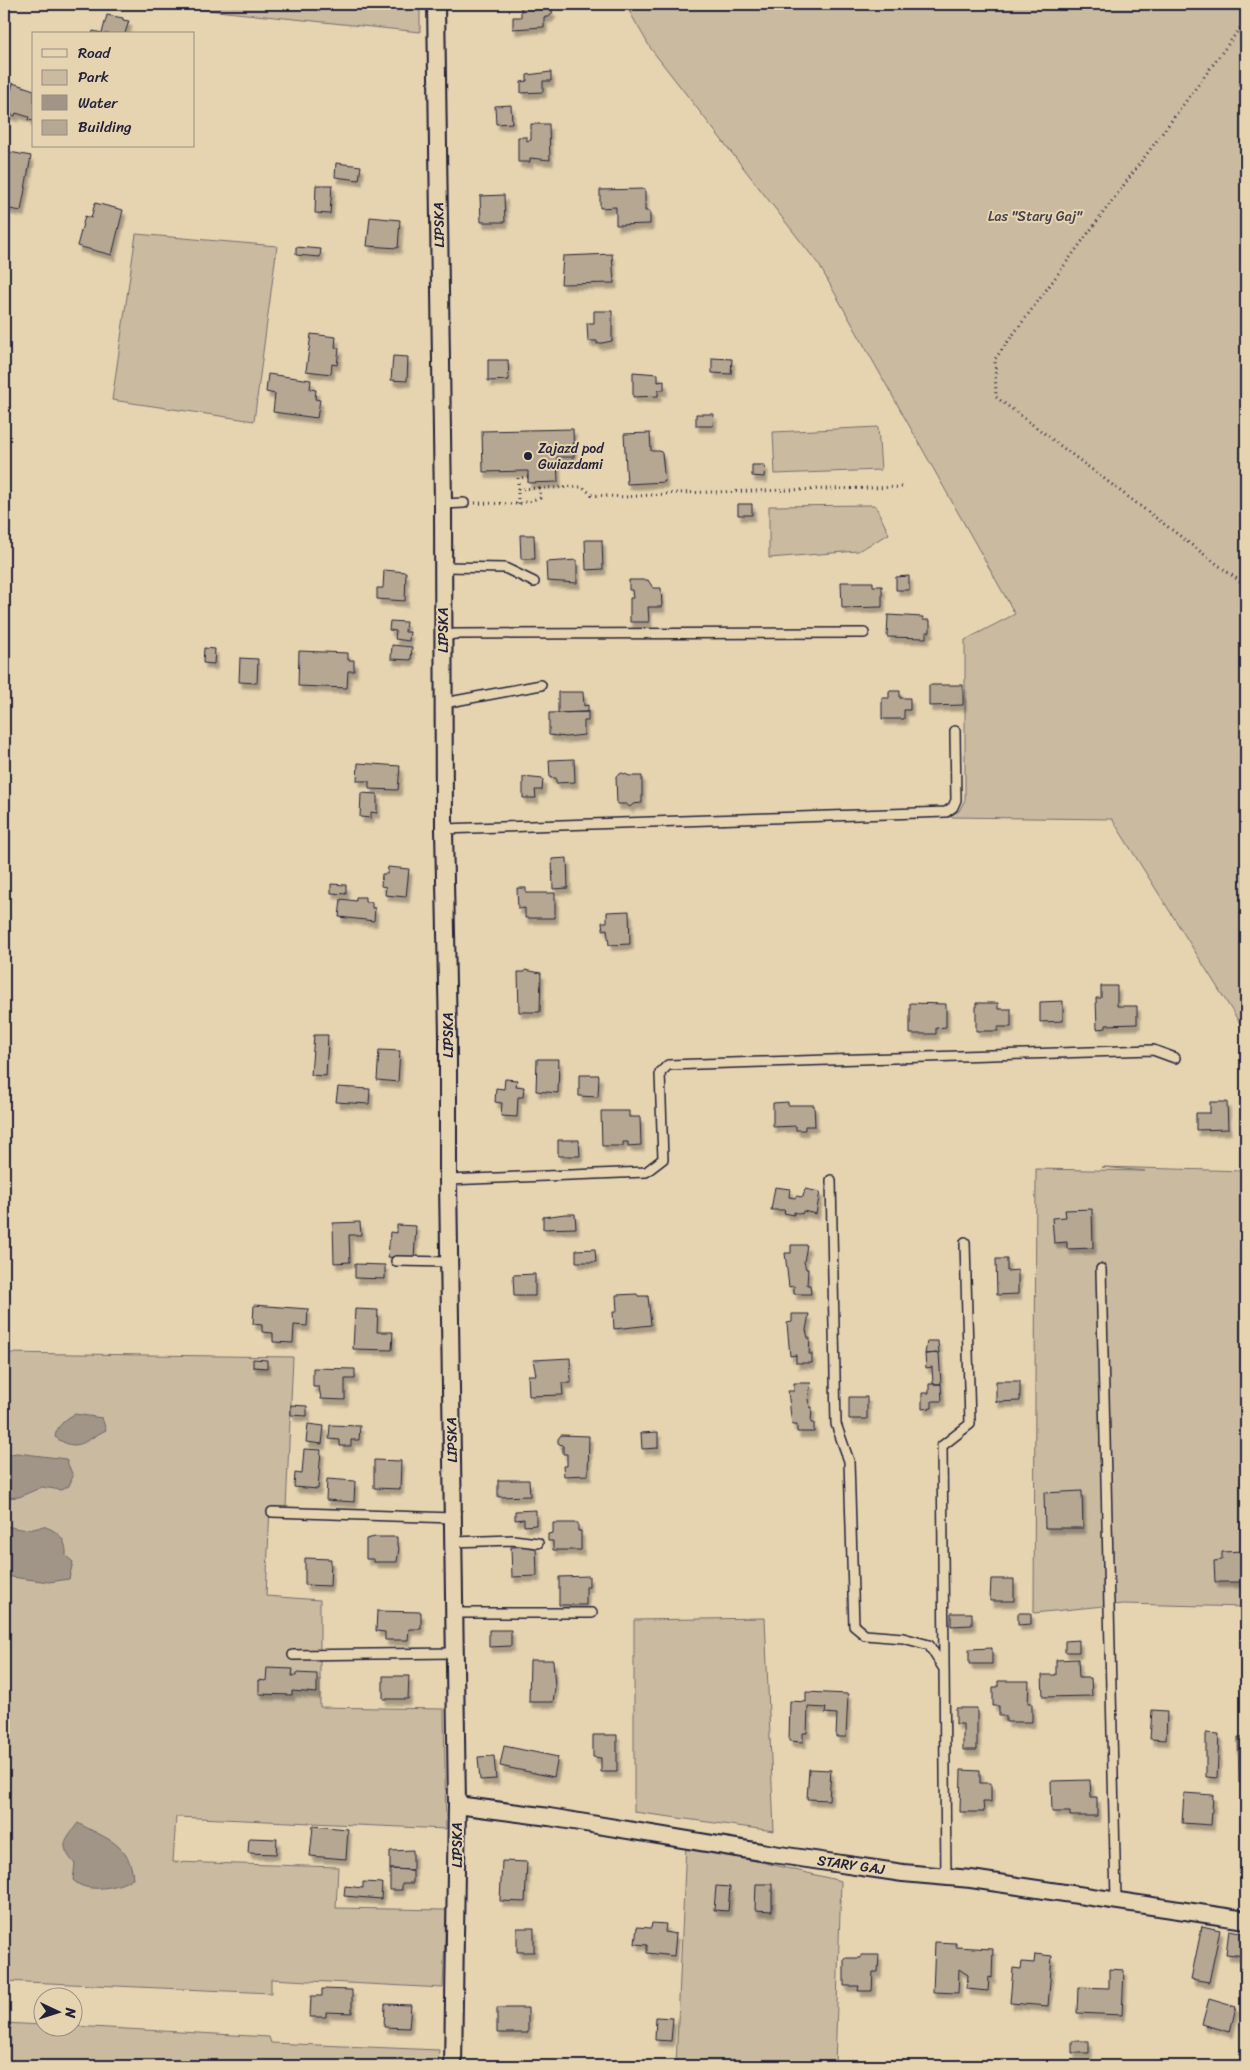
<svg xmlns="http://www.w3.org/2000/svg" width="1250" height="2070" font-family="Sriracha,sans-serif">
  <defs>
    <filter id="shadow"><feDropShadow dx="3" dy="5.5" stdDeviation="1" flood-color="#0004"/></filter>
  </defs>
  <rect width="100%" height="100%" fill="#e6d4b1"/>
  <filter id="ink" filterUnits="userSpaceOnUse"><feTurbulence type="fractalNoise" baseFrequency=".02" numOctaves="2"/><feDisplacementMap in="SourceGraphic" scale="10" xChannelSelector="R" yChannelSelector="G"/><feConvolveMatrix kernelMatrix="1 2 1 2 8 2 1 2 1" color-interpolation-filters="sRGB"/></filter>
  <g filter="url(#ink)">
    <!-- green -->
    <path fill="#c9baa0" stroke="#766e6e" d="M176 4H420V32L178 7 175 6Z
      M625 4H1246V1033L1112 819 948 817 959 811 965 800V640L1015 614 819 265 651 49Z
      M136 234 277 246 254 421 112 400Z
      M878 427 881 470 775 474 773 432Z
      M875 505 889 534 858 551 769 558V506Z
      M1102 1167 1246 1171V1607L1123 1604 1034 1613 1036 1169 1145 1171Z
      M4 1353 293 1357 286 1508 270 1507 266 1596 320 1600V1707L444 1709 446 1829 176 1817 173 1862 338 1867 336 1908 446 1910 443 1988 271 1979V1993L4 1981Z
      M765 1618 774 1831 634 1812V1620Z
      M686 1844 841 1881 835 2066H676Z
      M4 2023 42 2025V2028L73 2026 269 2037 271 2043 439 2050 438 2066H4Z"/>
    <!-- water -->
    <path fill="#a09587" stroke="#6e6769" d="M75 1414 102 1418 106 1430C85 1440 78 1454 55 1437 56 1427 66 1418 75 1414Z
      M17 1453 66 1459 73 1476 69 1486 61 1490 42 1487 19 1497 4 1498V1455Z
      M4 1525C17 1529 30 1532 43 1526 58 1531 67 1539 66 1556L73 1562 69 1579 49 1582 4 1576Z
      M78 1823C104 1838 130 1843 133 1878 119 1888 86 1894 73 1880L75 1864C58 1845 65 1840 78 1823Z"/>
    <!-- building -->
    <path fill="#b6a793" stroke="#22223b" filter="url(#shadow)" d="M521 4H548V8L553 12 549 17H544V27L513 29V17H521Z
      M107 15 123 18V20L129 21 125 33 129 34H92L93 31 102 33Z
      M551 72V81H543V92L521 93V82L527 81V75Z
      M13 83 34 90V121L28 120 29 117 16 113 15 116 5 113Z
      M511 105 512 123 496 124 495 106Z
      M531 124H549L550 160 530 158V162H518V137H527V141L531 140Z
      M4 151 31 156 21 211 4 208Z
      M336 163 361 166 359 180 335 177Z
      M316 185H332L330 214 315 213Z
      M645 189V211H650V224L616 225V207L600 208V190Z
      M504 195 505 222H481L480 196Z
      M95 203 123 210 112 255 77 246 85 216 91 218Z
      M370 217 400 220 398 248 367 246Z
      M296 247 321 249 320 257 296 255Z
      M612 254 614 283 561 284 563 256Z
      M594 311H612V341L597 344V341H588L587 323H594Z
      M311 334 336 337 335 347 339 348 337 365 332 364 331 374 306 371Z
      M393 356 408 357 407 381 391 380Z
      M712 358 732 359 731 374 712 373Z
      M488 360H508L509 380 488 381Z
      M633 372 658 374V382L664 381V390H658V396L633 397Z
      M268 374 311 380 310 389 316 390 315 399 320 400 317 418 273 412 275 394 266 392Z
      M696 414H714L713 426H696Z
      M573 429 574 457H557L558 482 528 483V471L483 472 482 431Z
      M650 433 651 451H660L662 453 665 482 627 484 624 434Z
      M752 465H765L764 477 752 476Z
      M738 504H752V515H738Z
      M520 535H534L535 559H521Z
      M585 540H602L603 569 586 570Z
      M577 560V583L547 581 546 562Z
      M384 570 406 572 405 601 377 599V588H383Z
      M909 576V590H896V577Z
      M629 580H648L653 588H661L662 607H648L649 622H630V598H633L632 590H629Z
      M841 582H873V586H882V607L842 608Z
      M888 615 923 617V620H930V632H926V638L887 637Z
      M390 621 406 622 405 632H410L409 641 395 639 396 631 389 630Z
      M392 645 412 647 411 660 391 659Z
      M204 648 215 649 214 664 203 663Z
      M299 651 348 653V660H354V671H348L347 688 298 686Z
      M240 658 258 659 257 683 239 682Z
      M929 685H963V705L929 706Z
      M889 691H900V698H910V710H904V719H882V698H889Z
      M558 692H583L584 706 588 705V712L558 713Z
      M588 712V721H584V735L566 737 549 735V713Z
      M574 759 575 782 556 783V778H550L549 760Z
      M358 763 400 766 398 790 369 789V781H357Z
      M622 773 630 776H642V803L633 804 630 807 626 804H617L616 776Z
      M523 777 543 779 542 790H535L536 798H523Z
      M361 793 377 794V813L371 812V818L360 817Z
      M567 858 568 888 553 889 552 859Z
      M388 867 409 869 406 897 385 895 386 887 381 886 382 874H387Z
      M331 884 346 885V894L331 893Z
      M517 888H526V893H555V918H525V908L518 909Z
      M356 897H365V902H372V908H375L374 921 339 917 341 899 356 901Z
      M629 911 630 944 609 945 607 929 603 930 602 922H607V912Z
      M525 970 541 973 540 1012H519L518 972H525Z
      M1101 986H1117V1006H1137V1024L1106 1025V1028L1097 1029 1096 998H1101Z
      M1063 1001V1021L1040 1022V1002Z
      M910 1003 946 1004V1027L936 1028V1034H910Z
      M976 1003H998V1009H1011V1027H998V1031H976Z
      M314 1035H328L326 1076 311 1075Z
      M379 1050 400 1051 398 1082 377 1080Z
      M537 1059H559L558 1093 536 1091Z
      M579 1075H599L598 1097 579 1096Z
      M505 1079 517 1080 516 1086 524 1087 523 1097H518L517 1117 501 1116 502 1103 495 1102 496 1088 504 1089Z
      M338 1087 370 1089 369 1104 336 1102Z
      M788 1102V1105H814L815 1126H805V1130H796V1126L773 1127V1103Z
      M1210 1102H1227L1228 1129 1196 1130V1113H1210Z
      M601 1111H629V1117H640L641 1145 628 1146V1142H623V1146H602Z
      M558 1140H579L580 1156H558Z
      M775 1187 790 1189 789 1197 795 1198 796 1196 803 1197 805 1189 820 1192 816 1214 803 1211 802 1214 794 1212V1215L784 1213 785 1210H771Z
      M1092 1209 1093 1248 1067 1249V1242L1054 1243 1052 1218 1066 1217 1065 1210Z
      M565 1214H575L576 1228 543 1229V1217Z
      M360 1222 361 1235H349L350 1262 334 1263 333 1223Z
      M397 1225 416 1226 414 1259 388 1257 390 1232 397 1233Z
      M791 1245H807L804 1262 806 1269H808L807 1285H810L811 1294H794V1286L789 1287 785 1253H791Z
      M595 1249 596 1262H576V1250Z
      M996 1259H1007V1271L1018 1270V1294L997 1295Z
      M355 1264 385 1265V1279L355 1278Z
      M535 1274V1296H514L513 1275Z
      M637 1294 638 1296H648L651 1325 614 1329 613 1312H617L616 1295Z
      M254 1305 308 1309 307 1326 294 1325 293 1343 273 1342V1333L262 1332V1325L253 1324Z
      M355 1309 378 1310 377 1332H393L392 1350 353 1349Z
      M792 1314H809L806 1330 808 1338H810L809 1354H812V1363H796V1355L790 1356 787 1323 792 1322Z
      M927 1341H938L939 1353 925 1354Z
      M939 1353 941 1384H933L932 1367 926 1368 925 1354Z
      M570 1358 571 1383H562L563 1395 529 1396 528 1375H536L533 1360Z
      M253 1359 267 1360V1368L253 1367Z
      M313 1368 355 1369V1379H345V1400L321 1399 319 1387H313Z
      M996 1381H1020V1401L996 1402Z
      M794 1383H811L808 1400 810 1407H812L811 1423H814V1432H797V1425H792L788 1391H794Z
      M929 1384H941L942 1401H932V1408L922 1409V1393H929Z
      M849 1397H867V1419H849Z
      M291 1405 307 1406V1416L291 1415Z
      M308 1424 324 1426 322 1444 306 1442Z
      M330 1425 360 1426 359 1440H351V1446H340V1440L329 1439Z
      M658 1432V1448L642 1449 641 1433Z
      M561 1435 589 1436 588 1475 564 1476 563 1466H567V1454H563V1446L558 1443V1439Z
      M304 1449 321 1450 318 1489 294 1487 295 1473 302 1474Z
      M374 1460 401 1461 400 1489 374 1488Z
      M327 1479 355 1481 354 1502 326 1500Z
      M498 1480H529L530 1496 498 1497Z
      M1082 1491 1083 1528H1045L1044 1493Z
      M536 1510V1525L524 1526V1519L515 1520V1511Z
      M553 1523H578V1531H581V1550H553V1541H548V1534L553 1533Z
      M375 1537H397V1546L399 1548 397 1562H374V1559H366V1539Z
      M536 1546 537 1576 512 1577 511 1547Z
      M1244 1551 1245 1582H1215L1214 1561 1222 1560V1552Z
      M305 1558 331 1559 330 1586 305 1585Z
      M589 1576V1587H586V1605H559V1577Z
      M991 1579H1014V1601H990Z
      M377 1611 421 1612V1629H409L408 1640H385V1632L376 1631Z
      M951 1613H972V1625L951 1626Z
      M1018 1613H1031V1624L1018 1625Z
      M489 1630H511V1646L489 1647Z
      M1079 1640V1652H1065V1641Z
      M992 1648V1664H969V1649Z
      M1078 1659 1079 1678H1091L1092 1696 1043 1697 1042 1675H1056V1660Z
      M530 1660H553L555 1688 553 1702H529Z
      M267 1668 293 1669 292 1676H296V1673L317 1674V1693L292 1691V1695L259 1694V1680L266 1681Z
      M383 1676H409L408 1699H383Z
      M998 1681H1029L1028 1703H1032V1722H1006V1716H999V1706H993V1687H998Z
      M806 1692 848 1694 846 1737H836L837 1714 825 1713 826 1708 808 1707 807 1733H803V1742L789 1741 790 1701 806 1702Z
      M956 1708H977V1750H963V1724H956Z
      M1152 1710 1167 1711 1166 1740 1150 1739Z
      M1206 1733 1219 1734 1217 1778 1206 1777Z
      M593 1735H617V1772H601V1758L593 1757Z
      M1238 1737H1246V1782L1239 1783Z
      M504 1746 558 1757 554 1777 500 1766Z
      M494 1756 496 1779 480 1780 478 1757Z
      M809 1769 831 1770 829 1800 807 1799Z
      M961 1770 980 1771V1783H991V1802H983L984 1812H960Z
      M1090 1780 1091 1797H1097V1816H1070V1812H1052L1051 1781Z
      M1184 1793 1213 1795 1211 1825 1182 1823Z
      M313 1826 348 1829 346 1859 310 1856Z
      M249 1838 277 1839 276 1854 248 1853Z
      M413 1850V1870L390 1869V1851Z
      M1242 1857H1246V1878H1241Z
      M502 1861 527 1862 525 1902 500 1901Z
      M390 1869 413 1870V1883H402V1890H390Z
      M363 1882 382 1883 381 1899 344 1896 345 1886 363 1888Z
      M756 1884H772V1911L755 1910Z
      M716 1886 730 1887 728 1911 714 1910Z
      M652 1923 666 1924 665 1932 676 1934 674 1956 647 1953V1945L635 1944 637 1927 651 1928Z
      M1202 1926 1220 1930 1209 1982 1191 1979Z
      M517 1928H534V1952H517Z
      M1229 1930 1246 1933V1956L1226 1954Z
      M935 1942 956 1943V1947L993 1949 992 1978 989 1977 988 1991 967 1989 968 1975 959 1969 958 1993 933 1992Z
      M1035 1954 1052 1956 1048 2006 1010 2003 1013 1968 1021 1969 1022 1962 1034 1963Z
      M861 1955H879L878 1972H873L872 1991H858L859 1986H844V1958H861Z
      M1109 1969 1124 1970 1122 2015 1077 2013 1078 1987 1109 1988Z
      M322 1989 352 1990V2013L326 2012V2017H310L311 1996H322Z
      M1209 1999 1236 2007 1230 2032 1202 2024Z
      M385 2004 411 2005 409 2028 384 2027Z
      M497 2008H528V2033H497Z
      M656 2017 673 2018 671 2041 655 2040Z
      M1072 2041H1089V2053H1072Z"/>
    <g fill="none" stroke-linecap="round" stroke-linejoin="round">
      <!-- service casing -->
      <g stroke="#22223b" stroke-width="12">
        <path id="service" d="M443 504 464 503
          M443 567 505 568 534 582
          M443 636 455 634 864 633
          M444 703 541 685
          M444 829 946 812 953 807 956 800 955 731
          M448 1180 646 1172 663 1159 660 1073 668 1065 1153 1050 1175 1058
          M831 1180 836 1424 849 1461 854 1626 865 1635 903 1638 929 1645 944 1669
          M396 1261 449 1262
          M1101 1269 1116 1900
          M272 1512 453 1518
          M453 1542 513 1540 538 1543
          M454 1613H592
          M293 1655 454 1653
          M946 1877 942 1446 970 1424 965 1242"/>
      </g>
      <!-- minor casing -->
      <g stroke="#22223b" stroke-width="20">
        <path id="minor" d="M436 4 443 504 444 829 448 1036V1180L457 1805 453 2066
          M457 1805 549 1817 773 1854 903 1873 971 1879 1246 1920"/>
      </g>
      <!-- path -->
      <path stroke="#22223b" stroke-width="3" stroke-dasharray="1 4" stroke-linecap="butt" d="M1246 20 995 359 996 397 1246 586
        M518 489 540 488
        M475 503 518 504 540 498V488L583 487 592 495 625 497 677 493 905 487
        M518 504V478L528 477"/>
      <!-- service -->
      <use href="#service" stroke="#e6d4b1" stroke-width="9"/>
      <!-- minor -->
      <use href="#minor" stroke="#e6d4b1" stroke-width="16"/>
    </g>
  </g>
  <!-- markers -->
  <circle fill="#22223b" stroke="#e6d4b1" stroke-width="2" cx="528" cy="456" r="5"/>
  <g text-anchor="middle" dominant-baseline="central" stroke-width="4" stroke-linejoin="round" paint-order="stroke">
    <!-- park labels -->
    <g font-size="14" fill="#43404f" stroke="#e6d4b1">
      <text x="1035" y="216">Las "Stary Gaj"</text>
    </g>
    <!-- street labels -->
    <g font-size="14" fill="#22223b" stroke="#e6d4b1">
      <text transform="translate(439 225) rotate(-91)">LIPSKA</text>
      <text transform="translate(443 630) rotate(-90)">LIPSKA</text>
      <text transform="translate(448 1035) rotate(-90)">LIPSKA</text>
      <text transform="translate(452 1440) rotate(-91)">LIPSKA</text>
      <text transform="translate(457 1845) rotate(-90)">LIPSKA</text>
      <text transform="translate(851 1865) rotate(8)">STARY GAJ</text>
    </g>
    <!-- poi labels -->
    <g font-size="14" fill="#22223b" stroke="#e6d4b1" text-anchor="start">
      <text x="538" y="448">Zajazd pod<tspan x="538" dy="16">Gwiazdami</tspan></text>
    </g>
  </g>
  <!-- margin -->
  <rect width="1250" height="2070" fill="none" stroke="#e6d4b1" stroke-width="20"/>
  <rect x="10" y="10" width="1230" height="2050" fill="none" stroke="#22223b" stroke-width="2" filter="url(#ink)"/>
  <!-- legend -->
  <rect x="32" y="32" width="162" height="115" fill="#e6d4b1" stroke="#988d82"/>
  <rect x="42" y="49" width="25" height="8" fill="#e6d4b1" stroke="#988d82"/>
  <text x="78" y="58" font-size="15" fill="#22223b">Road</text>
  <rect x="42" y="70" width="25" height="15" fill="#c9baa0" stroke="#988d82"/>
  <text x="78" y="82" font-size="15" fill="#22223b">Park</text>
  <rect x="42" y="95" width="25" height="15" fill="#a09587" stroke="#988d82"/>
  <text x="78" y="108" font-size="15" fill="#22223b">Water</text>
  <rect x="42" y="120" width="25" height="15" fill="#b6a793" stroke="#988d82"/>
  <text x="78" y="132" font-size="15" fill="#22223b">Building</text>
  <!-- north arrow -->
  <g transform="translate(58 2012) rotate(94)"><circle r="24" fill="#e6d4b1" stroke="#988d82"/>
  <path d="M0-4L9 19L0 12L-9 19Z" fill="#22223b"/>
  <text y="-8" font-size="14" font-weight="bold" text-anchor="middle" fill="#22223b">N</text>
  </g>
</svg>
